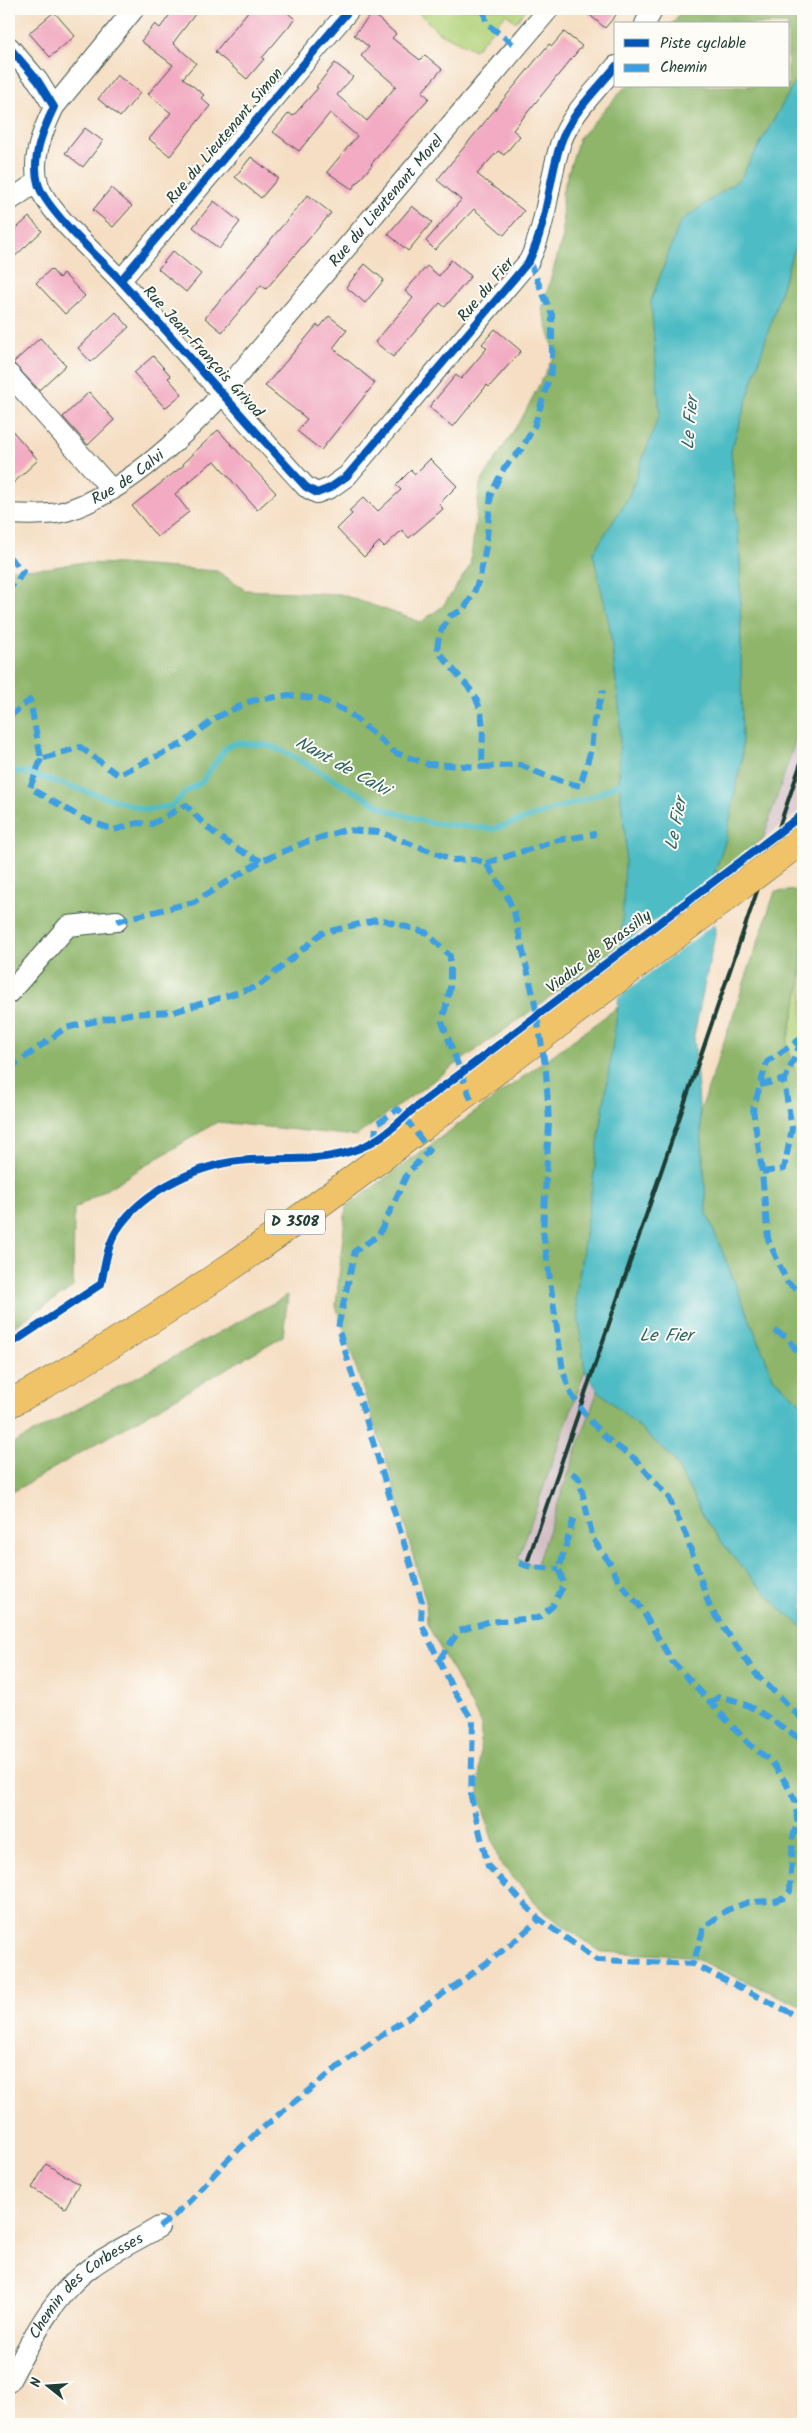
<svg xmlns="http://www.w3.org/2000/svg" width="812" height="2433" font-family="Kalam,sans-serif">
  <rect width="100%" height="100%" fill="#fdfcf7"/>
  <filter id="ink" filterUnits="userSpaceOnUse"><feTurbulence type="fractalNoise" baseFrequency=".02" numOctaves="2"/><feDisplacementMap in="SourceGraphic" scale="10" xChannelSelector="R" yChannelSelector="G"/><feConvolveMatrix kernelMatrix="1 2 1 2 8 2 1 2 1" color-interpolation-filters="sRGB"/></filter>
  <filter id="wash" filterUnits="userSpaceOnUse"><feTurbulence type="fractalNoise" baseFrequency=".0096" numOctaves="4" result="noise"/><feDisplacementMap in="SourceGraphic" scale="20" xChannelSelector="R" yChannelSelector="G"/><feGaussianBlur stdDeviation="1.12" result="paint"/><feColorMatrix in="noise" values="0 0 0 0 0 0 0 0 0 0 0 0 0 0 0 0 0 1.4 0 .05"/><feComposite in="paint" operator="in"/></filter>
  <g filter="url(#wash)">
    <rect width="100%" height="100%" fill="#f5dec3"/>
    <!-- industrial -->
    <path fill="#d2bec5" d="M803 717V805L801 810 763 839Z
      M585 1371 598 1390 536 1567 518 1559Z"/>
    <!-- green -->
    <path fill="#b3d37a" stroke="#698857" d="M415 9H526L516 22 506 14 475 50 438 32Z
      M803 948V1083L797 1075 786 1047 800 988Z"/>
    <!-- forest -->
    <path fill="#8eb56a" stroke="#56794f" d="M683 9H803V44L798 77 740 179 680 222 651 301 660 413 628 498 593 553 609 623 620 714 619 784 626 842 623 945 356 1136 217 1122 74 1209 73 1287 9 1330V569L49 568 77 563 119 564 217 571 245 590 340 594 421 622 443 606 470 566 480 484 523 416 555 354 542 309 563 236 562 193 579 138 626 86H788V24H672Z
      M803 229V717L763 839 713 877 726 839 742 758 740 555 731 451 791 258Z
      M800 890 803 911 800 988 786 1046 797 1075 803 1083V1405L773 1377 707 1214 700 1112 775 892Z
      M618 1007 576 1297 585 1371 518 1559 536 1566 598 1390 673 1458 707 1522 737 1562 782 1610 803 1627V2007L689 1956 601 1952 545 1913 499 1862 479 1795 481 1723 427 1624 426 1602 389 1469 336 1306 346 1207Z
      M288 1295 283 1336 9 1494V1446Z"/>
    <!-- water -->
    <path fill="#4dbcc4" stroke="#367c7c" d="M803 44V229L791 258 731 451 740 555 742 758 726 839 713 877 715 935 694 1035 707 1214 773 1377 803 1405V1627L782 1610 737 1562 707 1522 673 1458 598 1390 585 1371 576 1297 618 1007 626 842 619 784 620 714 609 623 593 553 628 498 660 413 651 301 680 222 740 179 798 77Z"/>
    <!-- pier -->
    <path fill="#f5dec3" d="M717 874V922L617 998 620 947Z"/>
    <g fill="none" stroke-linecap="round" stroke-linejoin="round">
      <!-- stream -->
      <path stroke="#4dbcc4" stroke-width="6" d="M9 773 12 771 27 773 146 810 172 806 187 791 201 783 226 748 235 743 267 745 287 753 387 810 430 823 494 829 592 797 619 784 625 788"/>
    </g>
    <g id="blocks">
      <!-- building -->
      <path fill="#f2abc2" d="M174 9H199L173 43 196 63 183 78 204 95 201 98 210 106 170 156 149 139 171 113 148 94 173 65 141 41 155 24 160 28Z
        M250 9H283L295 19 262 58 264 59 247 79 215 52Z
        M583 9H621L605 28Z
        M54 12 75 36 50 57 29 33Z
        M372 13 396 34 392 38 420 60 425 55 442 69 422 92 429 98 371 164 372 165 352 189 327 172 357 136 330 113 299 151 273 132 289 113 293 116 318 88 316 87 335 63 353 77 337 95 367 121 396 86 361 56 369 47 354 35Z
        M564 32 582 46 513 130 520 136 504 155 498 151 477 174 524 211 504 235 474 209 435 250 426 241 461 200 437 180 549 44 552 46Z
        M117 75 140 93 120 117 98 99Z
        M85 128 103 141 83 167 65 153Z
        M251 157 278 178 261 198 235 177Z
        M111 188 132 206 113 227 93 210Z
        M308 195 331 213 266 289 261 285 222 332 205 318Z
        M214 201 240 222 219 249 193 227Z
        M412 206 432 222 408 251 388 234Z
        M29 217 42 231 9 262V235Z
        M173 251 201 274 186 292 158 269Z
        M451 260 471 276 445 307 440 303 393 357 375 342 413 298 405 291 427 266 439 276Z
        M365 264 384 280 365 303 346 287Z
        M51 269 59 278 63 273 85 296 65 314 36 283Z
        M116 312 129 327 91 362 78 348Z
        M329 316 347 330 333 348 375 383 321 450 297 431 307 419 265 386 317 325 320 327Z
        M495 329 521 351 489 387 487 385 453 427 429 407 456 375 461 379 487 348 482 344Z
        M40 338 66 365 39 390 13 363Z
        M153 356 171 376 168 378 182 394 165 408 134 373Z
        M89 392 114 420 88 445 63 417Z
        M9 427 38 460 9 487Z
        M218 430 276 493 257 510 215 461 211 463 175 494 189 512 157 537 132 506 184 465 183 463Z
        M430 459 457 486 439 504 443 509 409 538 402 530 384 547 379 542 364 557 337 529 352 514 349 511 364 497 378 511 401 490 396 485 411 470 415 474Z
        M46 2164 79 2184 65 2208 32 2188Z"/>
    </g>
  </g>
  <g filter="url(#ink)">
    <use href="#blocks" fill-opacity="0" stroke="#3f5549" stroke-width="1"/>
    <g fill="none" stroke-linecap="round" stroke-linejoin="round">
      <!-- minor casing -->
      <g stroke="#3f5549" stroke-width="22">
        <g id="minor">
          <path d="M645 24 653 9"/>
          <path d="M9 47 38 81 54 107C43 130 31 158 38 183 44 209 101 259 121 281 183 349 244 419 306 487L317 493 330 488 347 476 529 261C547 224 548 184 560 145 570 114 596 91 616 66"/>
          <path d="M54 107 134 9"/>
          <path d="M9 201 37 182"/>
          <path d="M121 280 350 9"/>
          <path d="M9 374 112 490"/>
          <path id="s1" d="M9 514C26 515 49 516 66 511 125 492 181 439 222 394L549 9"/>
          <path d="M9 993 68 926 117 921"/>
          <path id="s2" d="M9 2382C30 2342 53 2295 90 2268 111 2252 137 2241 159 2227"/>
        </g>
      </g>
      <!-- trunk casing -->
      <g stroke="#3f5549" stroke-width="29">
        <path id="trunk" d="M9 1404C155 1325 290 1228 423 1126"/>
      </g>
      <!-- minor -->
      <use href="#minor" stroke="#fff" stroke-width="20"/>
      <!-- trunk -->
      <use href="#trunk" stroke="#f1c369" stroke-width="28"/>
      <!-- rail -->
      <path stroke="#1f3d34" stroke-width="4" d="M528 1560 803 757"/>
      <!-- trunk-bridge casing -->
      <g stroke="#3f5549" stroke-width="29" stroke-linecap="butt">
        <path id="trunk-bridge" d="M423 1126 803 839"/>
      </g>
      <!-- trunk-bridge -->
      <use href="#trunk-bridge" stroke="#f1c369" stroke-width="28"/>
      <!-- quiet -->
      <path stroke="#3c9ee2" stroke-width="6" stroke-dasharray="12 6" stroke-linecap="butt" d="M483 9 487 24 517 47
        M529 261 552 315V369L534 427 521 450 504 468 491 494 486 546 480 577 473 595 463 610 450 616 439 634 437 650 474 694 481 711 483 728 482 767 520 765 551 778 580 786 591 750 594 721 603 690
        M9 557 23 571 17 582 9 588
        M9 717 30 700 41 759 80 747 118 775 182 744 217 717 251 701 289 695 319 699 348 712 396 753 428 764 482 767
        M41 759 30 788 82 818 114 830 137 823 152 824 186 805C209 832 229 846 261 861
        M486 863 559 840 596 834
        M117 921 194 902 261 861 306 842 345 830 379 832 454 860 473 859 486 863 507 896 514 912 534 999 546 1071 549 1122 543 1231 563 1371 571 1394 587 1417 607 1439 635 1459 669 1498 686 1535 710 1608 756 1674 803 1720
        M803 1037 767 1062 753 1109 762 1172 768 1239 787 1282 803 1295
        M9 1069 65 1028 129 1014 174 1012 259 986 322 933 380 919 427 933 450 956V989L442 1022 472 1102
        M760 1085 785 1079
        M375 1140 376 1125 398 1109 401 1112 429 1150 407 1174 379 1235 355 1251 338 1328 422 1602 421 1623 454 1691 473 1721 471 1797 488 1866 539 1919 597 1960 693 1964 803 2019
        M762 1172 784 1169 792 1128 784 1082 803 1037
        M775 1331 788 1338 796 1350 803 1347
        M572 1473 579 1478 593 1539 609 1562 620 1583 639 1605 672 1661 749 1744 772 1762 786 1783 796 1802 797 1822 793 1837 790 1891 784 1898 775 1901 749 1902 727 1910 704 1927 693 1964
        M519 1563 531 1567 559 1569
        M439 1660 459 1631 487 1622 538 1618 552 1607 564 1585 559 1569 574 1517
        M710 1703 719 1697C754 1702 774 1724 803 1740
        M159 2227C189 2207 209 2177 235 2153 264 2125 297 2100 328 2075 396 2020 475 1980 539 1919"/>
      <!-- cycleway casing -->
      <g stroke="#fdfcf7" stroke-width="11">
        <path id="cycleway" d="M9 47 38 81 54 107C43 130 31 158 38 183 44 209 101 259 121 281 183 349 244 419 306 487L317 493 330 488 347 476 529 261C547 224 548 184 560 145 570 114 596 91 616 66
          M121 280 350 9
          M9 1345 101 1284C105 1266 107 1246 117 1230 143 1189 204 1162 250 1160 284 1158 319 1162 352 1151 375 1144 395 1127 411 1111L803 814"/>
      </g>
      <!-- cycleway -->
      <use href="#cycleway" stroke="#0057b8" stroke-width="8"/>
    </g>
  </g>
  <g text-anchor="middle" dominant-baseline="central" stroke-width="4" stroke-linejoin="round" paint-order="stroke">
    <!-- shield labels -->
    <rect fill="#fdfcf7" stroke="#62766e" stroke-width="1" x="265" y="1209.5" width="60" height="25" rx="4"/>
    <g font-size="15" font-weight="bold" fill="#1f3d34">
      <text x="295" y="1222">D 3508</text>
    </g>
    <!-- street labels -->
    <g font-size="16" fill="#1f3d34" stroke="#fdfcf7">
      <text transform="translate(225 136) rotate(-50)">Rue du Lieutenant Simon</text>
      <text stroke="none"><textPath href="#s1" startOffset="508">Rue du Lieutenant Morel</textPath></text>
      <text transform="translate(486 290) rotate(-50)">Rue du Fier</text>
      <text transform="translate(203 352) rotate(48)">Rue Jean-François Grivod</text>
      <text stroke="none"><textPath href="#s1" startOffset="128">Rue de Calvi</textPath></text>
      <text transform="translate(599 952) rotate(-37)">Viaduc de Brassilly</text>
      <text stroke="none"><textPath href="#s2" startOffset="126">Chemin des Corbesses</textPath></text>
    </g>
    <!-- water labels -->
    <g font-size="18" font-style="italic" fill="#2d635f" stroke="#fdfcf7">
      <text transform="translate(691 423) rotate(-85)">Le Fier</text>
      <text transform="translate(342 767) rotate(29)">Nant de Calvi</text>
      <text transform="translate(677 824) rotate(-79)">Le Fier</text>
      <text x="666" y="1336">Le Fier</text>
    </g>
  </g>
  <!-- margin -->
  <rect width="812" height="2433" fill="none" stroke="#fdfcf7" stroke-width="30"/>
  <!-- legend -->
  <rect x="614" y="22" width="175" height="65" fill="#fdfcf7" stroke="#a4b0a9"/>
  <rect x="624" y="39" width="25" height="8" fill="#0057b8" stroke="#a4b0a9"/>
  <text x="660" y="48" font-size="15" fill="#1f3d34">Piste cyclable</text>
  <rect x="624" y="64" width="25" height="8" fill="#3c9ee2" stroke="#a4b0a9"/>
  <text x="660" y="72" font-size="15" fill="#1f3d34">Chemin</text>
  <!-- north arrow -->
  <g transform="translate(48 2386) rotate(287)" stroke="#fdfcf7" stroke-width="4" paint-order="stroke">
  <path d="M0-4L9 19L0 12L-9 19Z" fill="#1f3d34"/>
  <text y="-8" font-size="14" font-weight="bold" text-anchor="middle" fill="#1f3d34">N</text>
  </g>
</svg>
